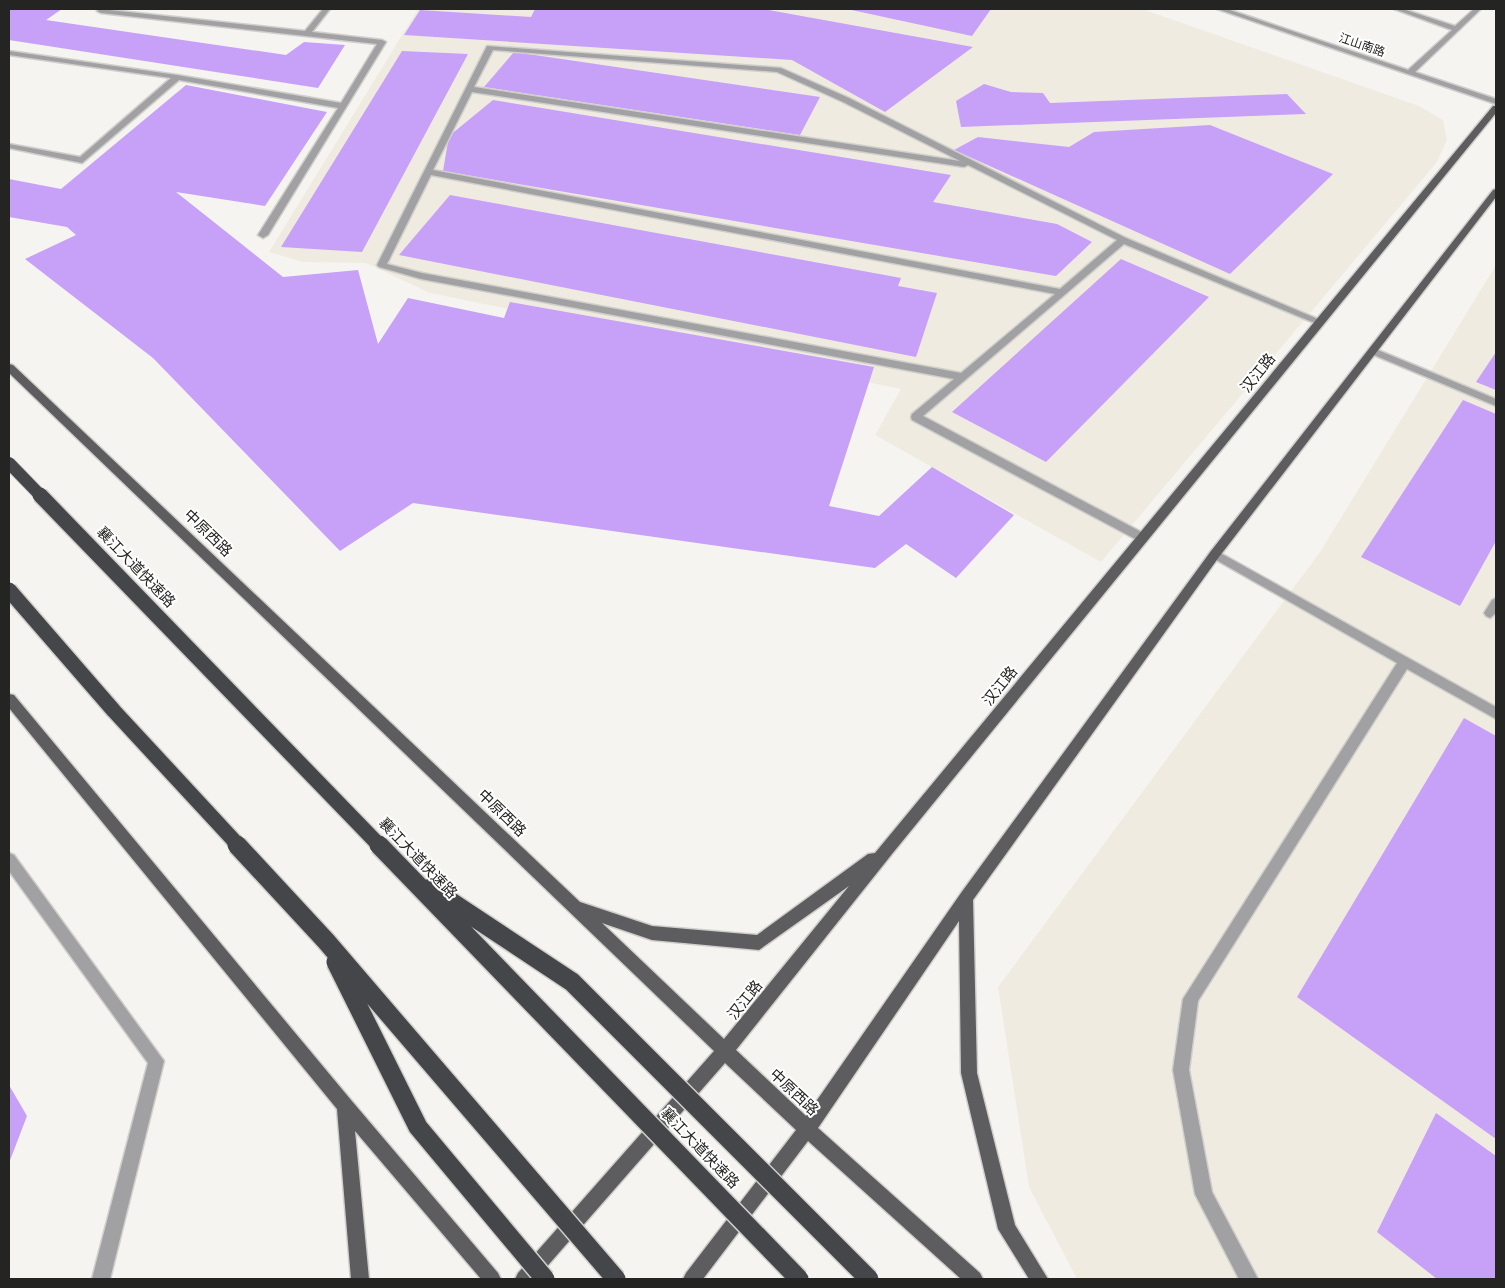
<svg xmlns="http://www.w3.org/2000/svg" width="1505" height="1288" font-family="'Nunito Sans','Noto Sans SC',sans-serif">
  <rect width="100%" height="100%" fill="#f6f4f1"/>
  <!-- built -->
  <path fill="#f0ebe0" d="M418 9H1142L1419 106 1443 120 1447 140 1437 162 1101 562 875 435 901 389 430 293 366 263 303 262 269 252Z
    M1496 265V1279H1077L1029 1187 998 987 1320 552Z"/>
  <!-- building -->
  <path fill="#c7a0f7" d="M9 9H62L46 20 286 55 304 42 345 45 318 88 9 40Z
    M535 9H763L973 47 885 112 792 60 404 35 420 10 531 17Z
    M847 9H991L972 36Z
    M402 51 468 54 362 252 281 247Z
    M514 52 820 97 800 135 484 87Z
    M984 84 1011 92 1043 93 1050 103 1287 94 1306 114 961 127 956 101Z
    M186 85 327 112 265 206 176 192 283 277 358 270 378 344 408 298 504 318 510 302 874 367 829 506 879 516 932 467 1014 515 956 578 906 544 875 568 413 503 340 551 153 358 25 259 76 235 67 227 9 217V179L61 189Z
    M493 100 951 175 933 202 1057 224 1092 242 1056 276 443 171 449 136Z
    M1210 125 1333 174 1230 274 954 150 978 137 1069 147 1094 132Z
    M450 195 901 278 898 286 937 293 916 357 399 255Z
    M1121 259 1209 297 1046 462 952 412Z
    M1496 352V390L1476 382Z
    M1463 400 1496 414V541L1460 606 1361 557Z
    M1464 718 1496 736V1139L1297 997Z
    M9 1085 27 1116 9 1163Z
    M1436 1113 1496 1156V1279H1437L1377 1232Z"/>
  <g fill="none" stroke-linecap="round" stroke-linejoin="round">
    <!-- minor casing -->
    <g stroke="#d0cfcc" stroke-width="3">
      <path id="minor" d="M100 9 305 31 323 9H330L312 32 382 40 386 42 268 235 263 238 258 235 338 108 179 80 82 163 9 148V144L80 157 171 78 9 55V51L177 75 341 103 377 44 101 13 97 11Z
        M1217 9H1227L1408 70 1452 30 1394 9H1403L1455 26 1474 9H1481L1415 72 1496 99V104Z
        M487 46 781 68 849 98 1126 238 1325 322 1320 325 1317 324 1124 244 923 416 1147 535 1149 538 1143 542 1139 541 912 420 911 417 912 414 954 379 421 279 379 267 377 265ZM493 50 777 72 843 102 960 161 474 87ZM472 92 964 167 968 165 1117 240 1060 289 433 170ZM431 175 1055 294 961 373 422 273 387 264Z
        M1373 348 1496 399V406L1369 353V349Z
        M1215 550 1496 707V719L1407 669 1198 1001 1189 1070 1212 1192 1258 1279H1239L1195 1194 1173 1070 1183 999 1397 663 1211 557 1209 554 1211 551Z
        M1496 598V613L1490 618 1486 616 1484 613 1492 600Z
        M9 853 14 855 164 1061 110 1279H92L148 1063 9 871Z"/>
    </g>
    <!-- major casing -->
    <g stroke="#d0cfcc" stroke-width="3">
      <path id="major" d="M1493 106H1496V113L892 854 736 1050 806 1116 961 893 1211 551 1493 190 1496 189V197L1219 557 973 900 977 1073 1015 1225 1048 1279H1029L998 1229 961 1073 959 921 818 1128 980 1273 983 1279H961L808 1141 703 1279H683L686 1273 796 1130 725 1063 536 1279H515L518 1273 714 1051 9 373V364L13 365 580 902 652 926 757 935 868 854 875 853ZM849 886 724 1039 602 923 652 940 759 950Z
        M9 694 14 695 351 1100 498 1273 501 1279H481L355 1131 369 1279H351L337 1109 9 708Z"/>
    </g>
    <!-- minor -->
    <use href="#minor" fill="#a1a1a3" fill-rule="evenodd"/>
    <!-- major -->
    <use href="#major" fill="#5d5d60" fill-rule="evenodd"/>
    <!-- highway-bridge-far2 casing -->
    <g stroke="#d0cfcc" stroke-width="14" stroke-linecap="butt">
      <path id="highway-bridge-far2" d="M9 463 41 496"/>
    </g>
    <!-- highway-bridge-far1 casing -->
    <g stroke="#d0cfcc" stroke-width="18" stroke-linecap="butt">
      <path id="highway-bridge-far1" d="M40 495 380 846
        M9 590 114 711 239 846"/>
    </g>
    <!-- highway-bridge casing -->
    <g stroke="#d0cfcc" stroke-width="22" stroke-linecap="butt">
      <path id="highway-bridge" d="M237 845 326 941 616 1279
        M379 845 799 1279
        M430 888 572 982 869 1279
        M336 962 418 1127 545 1279"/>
    </g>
    <!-- highway-bridge-far2 -->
    <use href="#highway-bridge-far2" stroke="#454649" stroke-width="12"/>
    <!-- highway-bridge-far1 -->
    <use href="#highway-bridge-far1" stroke="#454649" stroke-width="15"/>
    <!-- highway-bridge -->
    <use href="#highway-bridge" stroke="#454649" stroke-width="19"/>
  </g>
  <g text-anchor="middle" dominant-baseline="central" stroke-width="4" stroke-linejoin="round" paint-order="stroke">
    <!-- far-street labels -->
    <g font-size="12" fill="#242422" stroke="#fff">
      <text transform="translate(1362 45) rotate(19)">江山南路</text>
    </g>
    <!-- street labels -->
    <g font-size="15" fill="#242422" stroke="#fff">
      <text transform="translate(1258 373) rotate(-51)">汉江路</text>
      <text transform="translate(208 533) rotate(44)">中原西路</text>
      <text transform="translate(136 567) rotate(46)">襄江大道快速路</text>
      <text transform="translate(1000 686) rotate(-51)">汉江路</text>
      <text transform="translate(502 813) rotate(44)">中原西路</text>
      <text transform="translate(418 858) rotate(46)">襄江大道快速路</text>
      <text transform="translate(745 1000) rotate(-51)">汉江路</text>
      <text transform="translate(794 1092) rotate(43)">中原西路</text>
      <text transform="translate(700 1148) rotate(46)">襄江大道快速路</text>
    </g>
  </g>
  <!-- border -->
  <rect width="1505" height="1288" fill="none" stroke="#242422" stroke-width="20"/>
</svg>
